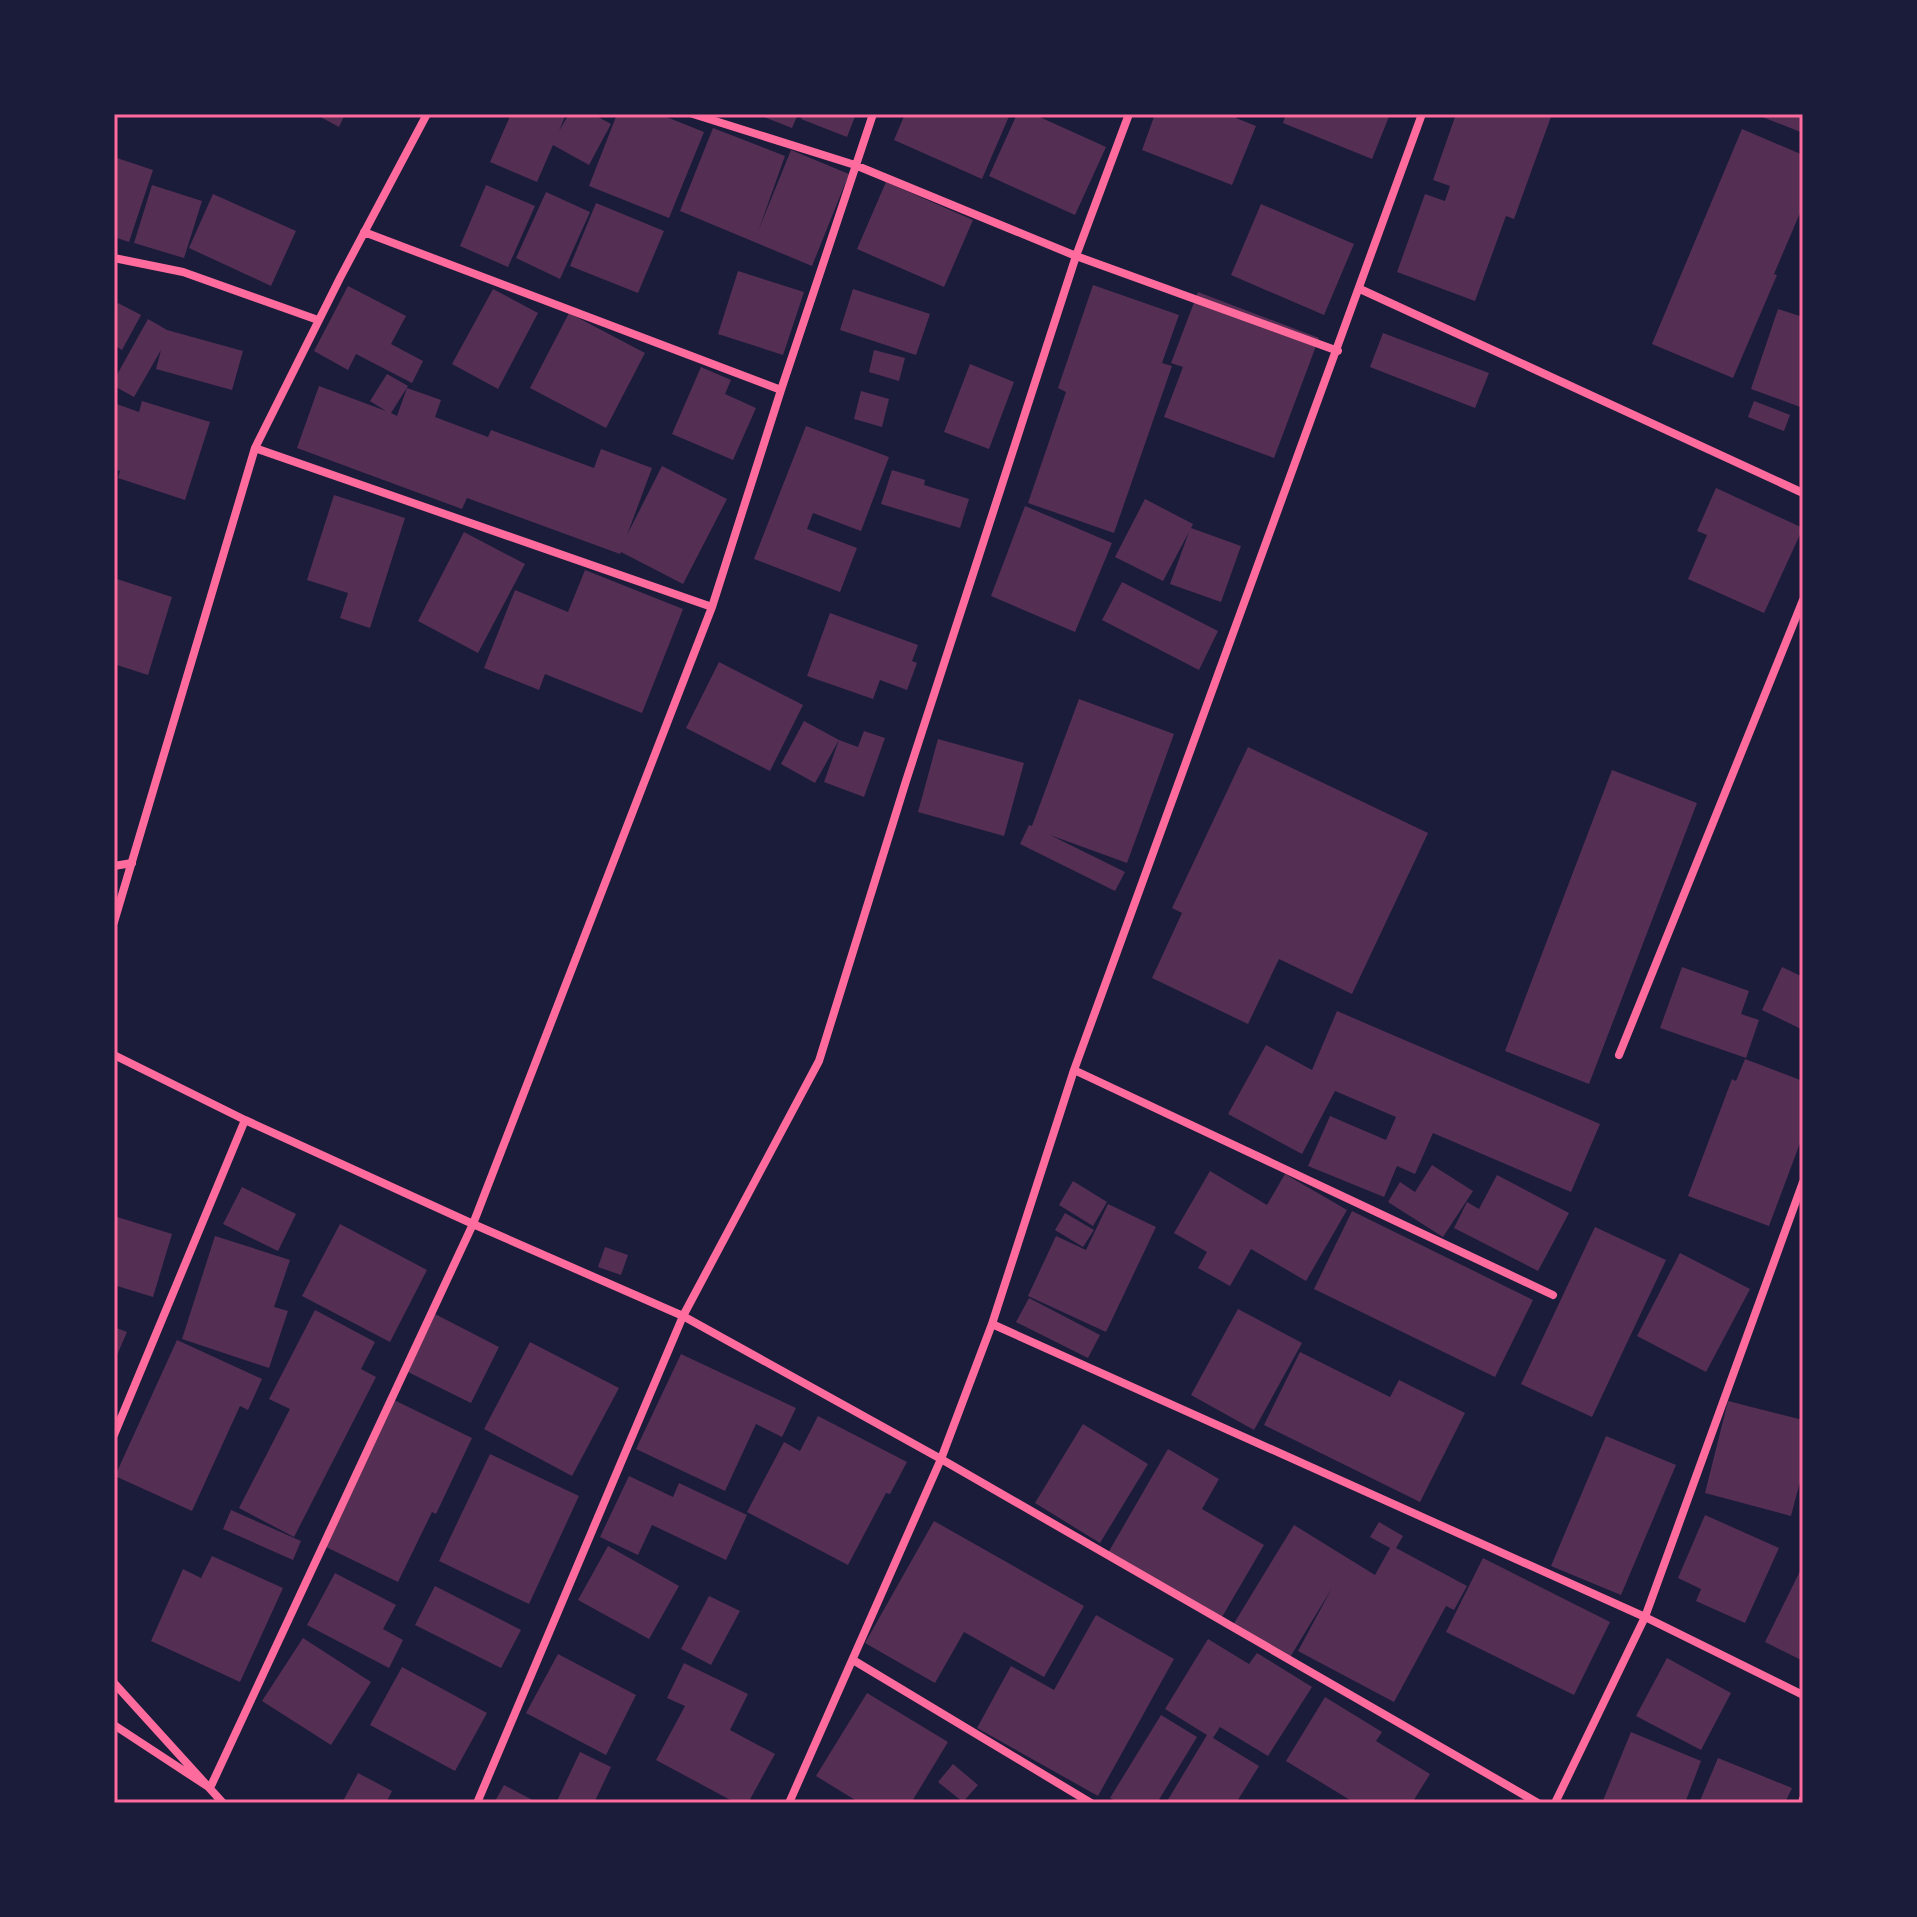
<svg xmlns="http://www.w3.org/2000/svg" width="1917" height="1917" font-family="Literata,serif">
  <rect width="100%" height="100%" fill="#1b1b3a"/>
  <!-- building -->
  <path fill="#542f53" d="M315 114H345L339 127Z
    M511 114H566L559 131 569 114H593L611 124 589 165 553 145 537 182 490 162Z
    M617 114H659L704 132 669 218 589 186Z
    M756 114H798L792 128Z
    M803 114H856L847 137 801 119Z
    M905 114H1010L982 179 894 140Z
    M1017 114H1033L1106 147 1075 215 989 176Z
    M1155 114H1238L1236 118 1256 126 1232 185 1142 150Z
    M1286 114H1390L1372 159 1283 123Z
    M1456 114H1552L1514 219 1506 216 1475 301 1397 272 1425 194 1445 201 1450 186 1433 180Z
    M1755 114H1803V133Z
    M713 128 785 156 759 229 791 150 849 174 812 266 680 211Z
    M1742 129 1803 155V214L1800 213 1774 274 1777 275 1733 378 1652 344Z
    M114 157 153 170 129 242 114 237Z
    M886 182 973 220 944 287 857 249Z
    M152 185 202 201 184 258 134 243Z
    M486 185 535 206 508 267 460 246Z
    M546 192 590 212 560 279 516 258Z
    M213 194 296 231 271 286 189 248Z
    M596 203 664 231 638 293 570 266Z
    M1261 204 1354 244 1324 315 1231 275Z
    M738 271 804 292 783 355 718 334Z
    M1093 285 1179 315 1162 363 1172 366 1114 533 1028 503 1066 392 1058 388Z
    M348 286 406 316 391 344 423 361 412 383 356 354 348 370 314 351Z
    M493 289 538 313 498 389 452 364Z
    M853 289 930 314 916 355 840 330Z
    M1198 292 1319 338 1274 458 1164 417 1183 367 1171 363Z
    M118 303 141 315 122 350 114 345V311Z
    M1778 309 1803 317V408L1751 389Z
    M569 313 645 353 606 428 530 388Z
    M148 319 167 330 243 351 232 390 156 369 161 350 134 397 114 386V380Z
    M1383 333 1489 373 1475 408 1370 367Z
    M874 350 905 358 899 381 869 372Z
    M970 364 1014 382 989 449 944 432Z
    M701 367 731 380 725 394 756 408 733 460 672 434Z
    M387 374 408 386 391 413 397 416 407 388 441 400 435 417 488 437 491 430 594 468 601 449 652 468 627 535 662 466 727 499 683 584 621 552 620 554 467 498 462 509 297 448 319 386 386 411 370 401Z
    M861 391 889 399 882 427 854 419Z
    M142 401 210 422 185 500 118 478 120 471 114 469V403L139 412Z
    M1754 401 1790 415 1784 431 1748 417Z
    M806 426 889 457 861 531 813 513 807 529 857 548 840 592 754 559Z
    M892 470 925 480 924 485 969 499 960 528 881 504Z
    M1716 488 1803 528 1764 613 1688 579 1707 535 1697 531Z
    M334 495 405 518 370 628 340 618 348 593 307 580Z
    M1145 499 1193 524 1191 528 1241 546 1221 602 1170 584 1189 532 1163 581 1115 557Z
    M1025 506 1112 543 1075 632 991 596Z
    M464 532 525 564 478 653 418 621Z
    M585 570 683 609 642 713 545 674 539 690 484 668 515 590 568 612Z
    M114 578 172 597 148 675 114 664Z
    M1122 582 1218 631 1199 670 1102 620Z
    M830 613 918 645 912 661 917 663 907 690 880 680 873 699 807 676Z
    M719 662 803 705 770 771 686 728Z
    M1079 699 1174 734 1127 863 1050 835 1125 872 1115 891 1020 844 1029 825 1032 826Z
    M804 721 839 740 858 747 864 731 885 738 864 797 824 782 839 740 815 783 781 764Z
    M938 739 1024 763 1004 836 918 812Z
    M1248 747 1428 833 1352 994 1279 959 1248 1024 1152 978 1182 913 1172 908Z
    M1612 770 1697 803 1589 1084 1505 1051Z
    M1682 967 1749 991 1741 1014 1759 1020 1746 1058 1660 1028Z
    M1782 967 1803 977V1030L1762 1010Z
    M1337 1011 1600 1124 1571 1192 1433 1133 1415 1174 1397 1166 1384 1197 1308 1166 1330 1116 1386 1140 1396 1117 1335 1091 1302 1154 1228 1114 1266 1045 1312 1070Z
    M1745 1059 1803 1081V1135L1769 1226 1688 1196 1732 1079 1736 1081Z
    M1432 1165 1473 1191 1443 1237 1388 1202 1400 1182 1415 1192Z
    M1210 1171 1267 1205 1285 1174 1347 1210 1306 1281 1251 1249 1230 1286 1198 1268 1207 1252 1174 1233Z
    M1497 1175 1569 1213 1538 1271 1454 1228 1467 1202 1479 1209Z
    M1073 1181 1107 1202 1093 1226 1059 1205Z
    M242 1187 296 1214 278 1251 223 1224Z
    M1108 1204 1156 1227 1106 1332 1028 1296 1056 1236 1086 1250Z
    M1352 1211 1533 1300 1495 1377 1314 1289Z
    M1065 1213 1094 1230 1083 1247 1055 1230Z
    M114 1216 172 1234 153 1297 114 1285Z
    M340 1224 427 1270 390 1342 302 1296Z
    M1595 1227 1666 1260 1592 1417 1521 1384Z
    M215 1236 290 1260 274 1307 288 1311 269 1368 182 1339Z
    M605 1247 628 1255 621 1275 598 1267Z
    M1680 1253 1750 1289 1706 1372 1637 1336Z
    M1029 1298 1100 1335 1088 1358 1016 1322Z
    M1238 1309 1302 1343 1254 1430 1191 1395Z
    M315 1310 375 1342 361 1369 376 1377 294 1537 239 1508 290 1409 269 1399Z
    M435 1314 499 1347 471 1403 406 1371Z
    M114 1327 127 1332 114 1362Z
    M177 1340 262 1379 248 1410 240 1406 192 1511 115 1476Z
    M530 1342 619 1388 572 1476 484 1429Z
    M1300 1352 1390 1397 1399 1380 1465 1413 1420 1502 1264 1425Z
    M681 1354 796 1408 782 1437 756 1424 725 1491 636 1449Z
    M392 1399 472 1438 436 1514 432 1512 398 1582 326 1547Z
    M1728 1401 1803 1420V1470L1791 1516 1705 1493Z
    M818 1416 907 1462 890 1494 886 1493 848 1565 747 1512 784 1442 800 1451Z
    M1083 1424 1148 1464 1100 1543 1035 1503Z
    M1606 1436 1676 1465 1621 1595 1551 1566Z
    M1168 1449 1219 1479 1202 1509 1264 1545 1222 1617 1108 1553Z
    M490 1454 579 1496 529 1604 439 1561Z
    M629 1476 673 1497 679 1483 747 1515 726 1560 652 1525 638 1555 600 1537Z
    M231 1510 301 1541 293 1560 223 1529Z
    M1705 1515 1779 1548 1745 1623 1696 1601 1701 1589 1678 1578Z
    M934 1521 1084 1606 1044 1677 964 1632 935 1683 865 1643Z
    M1379 1522 1403 1536 1396 1548 1467 1586 1454 1610 1446 1606 1394 1702 1298 1651 1332 1588 1289 1659 1233 1625 1294 1525 1375 1575 1390 1548 1370 1537Z
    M608 1546 679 1586 649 1639 578 1600Z
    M212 1556 283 1588 240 1682 151 1641 183 1569 201 1578Z
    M1483 1558 1610 1622 1574 1695 1446 1632Z
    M1803 1565V1661L1765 1642Z
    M335 1573 396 1605 383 1629 403 1640 389 1668 307 1625Z
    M435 1586 521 1630 501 1668 415 1625Z
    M709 1596 740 1611 711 1665 681 1649Z
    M1096 1615 1174 1659 1098 1796 977 1728 1011 1666 1054 1690Z
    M303 1638 371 1682 331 1745 262 1701Z
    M1208 1639 1249 1664 1257 1653 1312 1687 1268 1756 1220 1727 1213 1738 1259 1766 1236 1803H1166L1207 1735 1165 1709Z
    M558 1654 636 1695 606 1755 526 1713Z
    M1667 1658 1731 1693 1701 1750 1636 1716Z
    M684 1663 748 1694 730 1730 775 1754 748 1803H736L656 1760 685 1706 667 1698Z
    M402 1667 487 1713 455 1771 370 1725Z
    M867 1693 948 1742 911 1803H860L816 1776Z
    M1325 1697 1382 1732 1376 1741 1430 1774 1412 1803H1355L1286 1761Z
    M1161 1715 1197 1737 1157 1803H1119L1110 1798Z
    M1631 1732 1701 1761 1685 1803H1602Z
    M580 1752 611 1767 594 1803H556Z
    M1718 1758 1792 1788 1785 1803H1699Z
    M953 1764 978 1785 963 1802 938 1782Z
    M358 1773 392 1791 386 1803H342Z
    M504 1785 538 1803H494Z"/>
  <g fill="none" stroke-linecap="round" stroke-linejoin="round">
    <!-- minor -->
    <path stroke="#ff6b9d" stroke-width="8" d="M693 114 855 165 1076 256 1338 351
      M364 232 781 390
      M114 258 183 272 318 320
      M1360 289 1803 493
      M255 448 712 607
      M114 866 132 863
      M114 922 255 448 340 278 427 114
      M114 1055 245 1120
      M1619 1055 1803 600
      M1074 1070 1553 1295
      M992 1324 1645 1617 1803 1695
      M114 1435 245 1120 473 1224 683 1316 941 1459 1538 1803
      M853 1660 1091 1803
      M114 1683 223 1803
      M114 1725 210 1788 473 1224 712 607 781 390 873 114
      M477 1803 683 1316 819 1061 906 781 1076 256 1129 114
      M789 1803 941 1459 992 1324 1074 1070 1422 114
      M1555 1803 1645 1617 1803 1182
      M1802 1803 1803 1799"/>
  </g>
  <!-- border -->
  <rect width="1917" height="1917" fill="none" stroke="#1b1b3a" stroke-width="232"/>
  <rect x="116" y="116" width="1685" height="1685" fill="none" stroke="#ff6b9d" stroke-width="3"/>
</svg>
